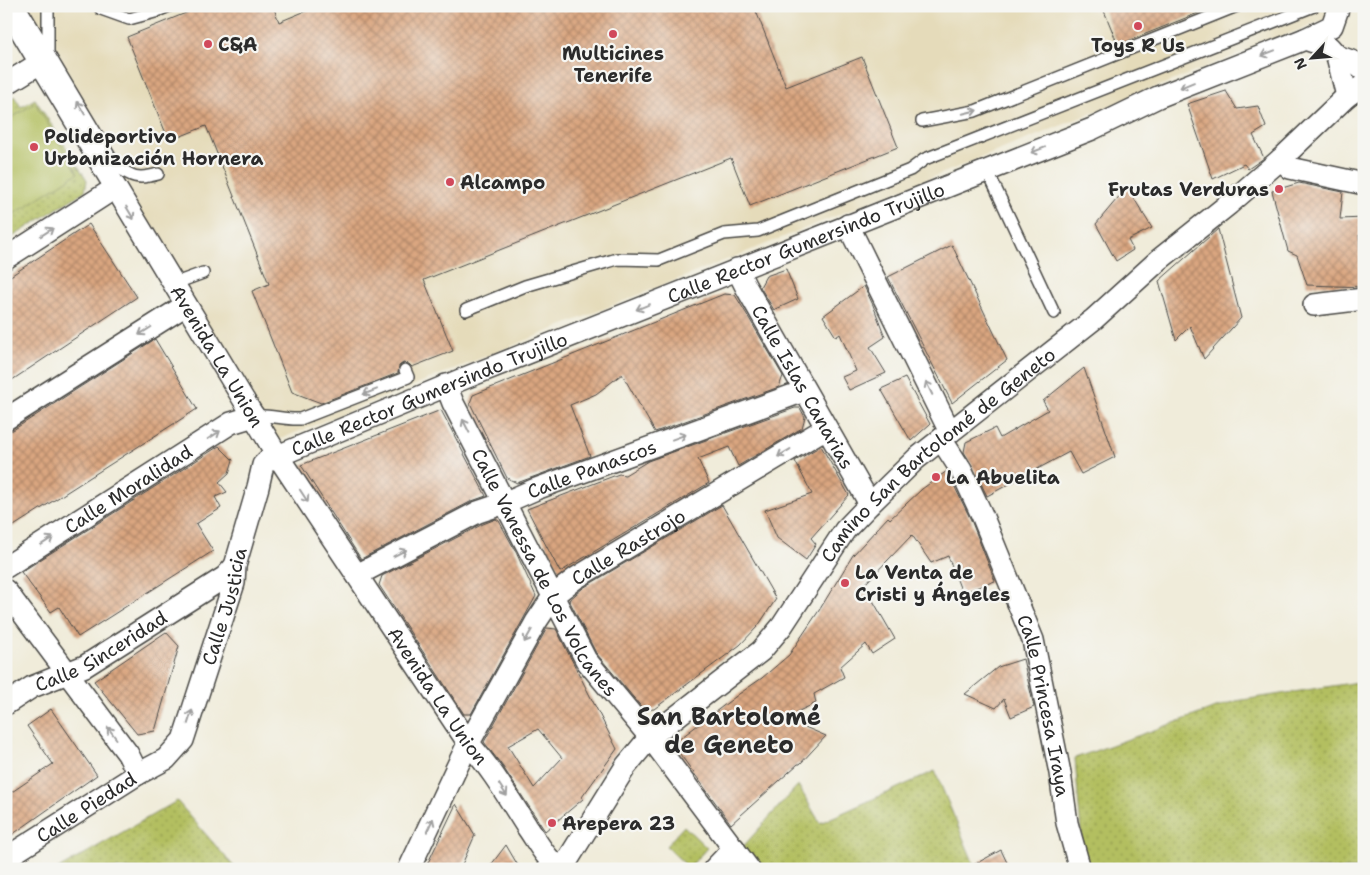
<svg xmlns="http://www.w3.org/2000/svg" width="1370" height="875" font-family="'Shantell Sans',sans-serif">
  <defs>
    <pattern id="grass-dots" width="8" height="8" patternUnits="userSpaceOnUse" patternTransform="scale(1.25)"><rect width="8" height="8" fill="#b3bf60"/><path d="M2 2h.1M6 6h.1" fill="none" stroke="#929b4f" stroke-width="1.8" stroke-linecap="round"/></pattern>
    <pattern id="building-cross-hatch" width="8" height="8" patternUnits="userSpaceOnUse" patternTransform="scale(1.25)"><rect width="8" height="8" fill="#daa680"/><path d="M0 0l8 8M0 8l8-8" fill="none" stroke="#b18769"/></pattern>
  </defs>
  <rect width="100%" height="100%" fill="#f6f6f2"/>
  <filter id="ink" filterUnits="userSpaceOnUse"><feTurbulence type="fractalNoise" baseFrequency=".02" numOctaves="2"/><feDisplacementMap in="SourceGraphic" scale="10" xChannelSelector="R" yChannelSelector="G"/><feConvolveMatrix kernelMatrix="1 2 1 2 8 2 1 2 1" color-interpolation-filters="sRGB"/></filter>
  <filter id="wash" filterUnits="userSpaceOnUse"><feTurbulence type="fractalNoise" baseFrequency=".0096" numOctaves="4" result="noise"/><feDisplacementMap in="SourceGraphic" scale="20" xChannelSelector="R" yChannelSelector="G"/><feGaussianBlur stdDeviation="1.12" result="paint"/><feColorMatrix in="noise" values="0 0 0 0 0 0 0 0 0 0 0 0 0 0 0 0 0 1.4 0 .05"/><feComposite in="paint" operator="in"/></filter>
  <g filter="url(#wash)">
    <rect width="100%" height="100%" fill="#f0ecda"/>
    <!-- built -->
    <path fill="#e5dbba" d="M6 6H1341L1329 18 265 445Z"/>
    <!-- grass -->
    <path fill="url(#grass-dots)" stroke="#6f7546" d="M14 96 21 107 35 99 87 180 85 191 6 241V101Z
      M1364 681V869H1084L1075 758 1236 701Z
      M935 771 976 869H723L798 785 820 823Z
      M177 801 236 869H58Z
      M684 826 707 848 689 868 666 846Z"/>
    <!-- garden -->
    <path fill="#b3bf60" stroke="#6f7546" d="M35 103 78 173 6 219V121Z"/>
    <g id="blocks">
      <!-- building -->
      <path fill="url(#building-cross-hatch)" fill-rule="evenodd" d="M203 6H273L279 22 318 6H754L786 87 862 57 898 147 750 206 731 158 424 280 453 351 412 367 409 364 403 363 399 366 398 373 321 403 292 392 252 291 269 284 206 126 169 141 127 37Z
        M1102 6H1213V7L1118 45Z
        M1226 91 1237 109 1258 106 1266 127 1253 135 1264 158 1248 169 1244 164 1213 179 1187 104Z
        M1299 183 1343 192 1340 219 1364 218V236L1359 235 1364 287 1307 285 1297 255 1288 251 1272 191Z
        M1127 187 1152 228 1128 240 1133 250 1116 261 1096 224Z
        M89 224 137 297 6 384V279Z
        M1218 229 1241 318 1204 359 1190 326 1176 340 1159 281Z
        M952 245 1007 360 952 403 888 277Z
        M786 269 798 299 774 310 760 287 766 276Z
        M864 286 873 305 885 337 870 347 886 373 849 390 842 377 856 371 840 334 836 337 823 316Z
        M724 294 735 295 746 313 783 376 779 387 655 432 622 374 596 394 570 405 590 456 517 483 507 478 470 403 473 395Z
        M155 339 197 409 6 531V431L13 430Z
        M1084 368 1115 457 1081 474 1069 452 987 496 972 465 964 452 966 442 995 428 1000 438 1048 410 1043 401Z
        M905 378 930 424 911 441 881 389Z
        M795 408H800L805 417 802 428 738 466 729 447 698 459 709 483 560 572 527 509 619 474 625 475 648 461Z
        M441 410 486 496 472 501 361 559 301 465Z
        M219 446 233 460 229 473 219 482 227 492 215 497 221 508 196 524 213 551 78 637 59 607 51 612 21 572Z
        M821 446 849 495 811 538 816 544 806 560 777 538 765 510 812 494 795 461Z
        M947 471 971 520 995 581 962 593 948 556 931 563 912 535 864 585 895 639 872 654 866 644 840 667 844 677 814 694 816 703 784 718 826 736 800 764H798L731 824 677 750 678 740 739 694 762 678 789 655 820 609 853 555 888 517 890 519 922 489Z
        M722 505 776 599 758 626 740 645 654 709 644 710 596 653 569 600 583 588Z
        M496 519 499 521 515 550 536 596 471 714H464L379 585 382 576 483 524Z
        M547 628 556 629 617 749 582 797 583 799 545 831 503 767 484 742ZM538 729 562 758 534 788 508 746Z
        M166 632 179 646 155 731 137 734 94 681Z
        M1023 659 1034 707 1011 717 1004 699 996 708 965 694 998 667Z
        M51 709 97 775 6 839V796L53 764 27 726Z
        M456 804 475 835 460 869H425Z
        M506 845 520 869H488Z
        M1001 850 1010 869H966Z"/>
    </g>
  </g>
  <g filter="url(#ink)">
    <use href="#blocks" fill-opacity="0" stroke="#494845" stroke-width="1"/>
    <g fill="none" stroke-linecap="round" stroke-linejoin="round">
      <!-- lane casing -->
      <g stroke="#494845" stroke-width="14">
        <path id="lane" d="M20 6 115 165C132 177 137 180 158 174
          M48 6V52
          M99 6 101 9 129 19 155 12 169 6
          M922 121 975 111 1237 6
          M987 170 1054 313
          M173 284 203 273
          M466 310 525 286 617 259 659 260 724 234 758 231 910 170 925 159 1314 6
          M254 416C269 414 284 420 300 419L408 377 405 370"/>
      </g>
      <!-- street casing -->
      <g stroke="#494845" stroke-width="24">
        <g id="street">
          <path id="s1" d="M6 6 277 455 469 744C492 769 509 799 527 827 537 841 546 860 561 869"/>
          <path d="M1305 39 1329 47 1337 56 1347 96"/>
          <path d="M1337 56 1354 62 1364 71"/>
          <path d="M6 84 40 63"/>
          <path d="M1281 159 1290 168 1364 184"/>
          <path d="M848 225 950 432"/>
          <path d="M6 258 115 188"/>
          <path id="s2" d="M737 269 746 287 870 504"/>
          <path d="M1314 305 1364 299"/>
          <path id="s3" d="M446 385 453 403 586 660 650 737 749 869"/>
          <path d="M6 419 186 305"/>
          <path id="s4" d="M941 439 961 470 982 515 1033 640 1060 773 1067 823 1080 869"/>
          <path id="s5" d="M6 567 231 423 254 416"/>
          <path id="s6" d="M357 575 478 512 499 505 536 489 804 391"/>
          <path d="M6 591 128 754 138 774"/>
          <path id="s7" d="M6 704 32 687 85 666 225 577 235 566"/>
          <path id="s8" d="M6 858 138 774 166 759 183 740 234 583 235 566 258 487 263 465 268 460 465 378 1092 129 1158 97 1305 39 1332 26 1339 6"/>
          <path id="s9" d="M409 869 465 750 536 622 554 595 576 578 826 428"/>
          <path id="s10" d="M562 869 626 766 650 737 761 651 782 626 845 530 870 504 916 459 1094 319 1160 259 1229 204 1281 159 1347 96 1364 85"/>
          <path d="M714 869 734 848"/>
        </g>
      </g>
      <!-- lane -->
      <use href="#lane" stroke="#fff" stroke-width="11"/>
      <!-- street -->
      <use href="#street" stroke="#fff" stroke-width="21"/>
    </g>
    <!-- one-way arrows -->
    <defs><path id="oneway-shaft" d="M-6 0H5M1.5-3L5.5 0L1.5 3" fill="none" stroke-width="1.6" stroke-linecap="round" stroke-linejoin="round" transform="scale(1.25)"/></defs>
    <g stroke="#a0a0a0">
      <use href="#oneway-shaft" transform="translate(1268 53) rotate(159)"/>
      <use href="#oneway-shaft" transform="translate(1187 85) rotate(158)"/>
      <use href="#oneway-shaft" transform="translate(81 108) rotate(-121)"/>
      <use href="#oneway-shaft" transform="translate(970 112) rotate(-14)"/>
      <use href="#oneway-shaft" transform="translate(1038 150) rotate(159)"/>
      <use href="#oneway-shaft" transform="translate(130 213) rotate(59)"/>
      <use href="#oneway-shaft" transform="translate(47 232) rotate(-33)"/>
      <use href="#oneway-shaft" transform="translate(643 307) rotate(158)"/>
      <use href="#oneway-shaft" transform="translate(145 331) rotate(148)"/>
      <use href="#oneway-shaft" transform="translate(929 388) rotate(-116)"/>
      <use href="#oneway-shaft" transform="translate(370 392) rotate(159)"/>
      <use href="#oneway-shaft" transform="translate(466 426) rotate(-117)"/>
      <use href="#oneway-shaft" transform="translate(214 435) rotate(-33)"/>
      <use href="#oneway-shaft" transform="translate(679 437) rotate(-20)"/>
      <use href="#oneway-shaft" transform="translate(784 453) rotate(149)"/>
      <use href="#oneway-shaft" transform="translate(304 496) rotate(57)"/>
      <use href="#oneway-shaft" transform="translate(47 541) rotate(-33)"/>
      <use href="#oneway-shaft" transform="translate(400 553) rotate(-27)"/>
      <use href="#oneway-shaft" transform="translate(528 636) rotate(120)"/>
      <use href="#oneway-shaft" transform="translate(190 717) rotate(-72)"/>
      <use href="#oneway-shaft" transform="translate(112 733) rotate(-127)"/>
      <use href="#oneway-shaft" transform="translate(503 790) rotate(57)"/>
      <use href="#oneway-shaft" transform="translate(430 825) rotate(-65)"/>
    </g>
  </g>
  <!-- markers -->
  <g fill="#d1495b" stroke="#f6f6f2" stroke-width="2">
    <circle cx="1138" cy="26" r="5"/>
    <circle cx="613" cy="34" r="5"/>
    <circle cx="208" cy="44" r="5"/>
    <circle cx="34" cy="147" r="5"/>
    <circle cx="450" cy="182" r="5"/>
    <circle cx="1279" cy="189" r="5"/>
    <circle cx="936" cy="477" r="5"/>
    <circle cx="845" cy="583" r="5"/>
    <circle cx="552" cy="823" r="5"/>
  </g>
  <g text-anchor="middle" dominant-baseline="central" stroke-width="4.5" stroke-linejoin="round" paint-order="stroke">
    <!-- poi labels -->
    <g font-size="19" font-weight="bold" fill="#2b2b2b" stroke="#f6f6f2" text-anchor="start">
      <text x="218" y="44">C&amp;A</text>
      <text x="1138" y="45" text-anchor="middle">Toys R Us</text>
      <text x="613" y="53" text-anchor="middle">Multicines<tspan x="613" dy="22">Tenerife</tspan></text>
      <text x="44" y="136">Polideportivo<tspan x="44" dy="22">Urbanización Hornera</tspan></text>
      <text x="460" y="182">Alcampo</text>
      <text x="1269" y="189" text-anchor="end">Frutas Verduras</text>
      <text x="946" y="477">La Abuelita</text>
      <text x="855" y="572">La Venta de<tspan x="855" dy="22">Cristi y Ángeles</tspan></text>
      <text x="562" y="823">Arepera 23</text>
    </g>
    <!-- street labels -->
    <g font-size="19" fill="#2b2b2b" stroke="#f6f6f2">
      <text stroke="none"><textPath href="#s8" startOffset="1088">Calle Rector Gumersindo Trujillo</textPath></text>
      <text stroke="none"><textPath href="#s1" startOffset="409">Avenida La Union</textPath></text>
      <text stroke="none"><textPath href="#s2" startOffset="135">Calle Islas Canarias</textPath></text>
      <text stroke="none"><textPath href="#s8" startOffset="682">Calle Rector Gumersindo Trujillo</textPath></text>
      <text stroke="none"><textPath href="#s10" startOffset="566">Camino San Bartolomé de Geneto</textPath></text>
      <text stroke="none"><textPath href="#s6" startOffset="258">Calle Panascos</textPath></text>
      <text stroke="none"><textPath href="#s5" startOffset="145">Calle Moralidad</textPath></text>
      <text stroke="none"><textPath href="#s9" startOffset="399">Calle Rastrojo</textPath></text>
      <text stroke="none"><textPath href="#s3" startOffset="212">Calle Vanessa de Los Volcanes</textPath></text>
      <text stroke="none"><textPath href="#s8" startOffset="354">Calle Justicia</textPath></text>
      <text stroke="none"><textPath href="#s7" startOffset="109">Calle Sinceridad</textPath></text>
      <text stroke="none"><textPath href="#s1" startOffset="814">Avenida La Union</textPath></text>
      <text stroke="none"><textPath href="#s4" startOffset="288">Calle Princesa Iraya</textPath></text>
      <text stroke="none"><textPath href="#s8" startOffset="95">Calle Piedad</textPath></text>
    </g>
    <!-- district labels -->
    <g font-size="24" font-weight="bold" fill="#2b2b2b" stroke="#f6f6f2">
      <text x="729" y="717">San Bartolomé<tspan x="729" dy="28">de Geneto</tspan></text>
    </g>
  </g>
  <!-- margin -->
  <rect width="1370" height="875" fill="none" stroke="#f6f6f2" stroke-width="25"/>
  <!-- north arrow -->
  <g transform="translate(1312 58) rotate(244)" stroke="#f6f6f2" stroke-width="4" paint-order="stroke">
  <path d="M0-4L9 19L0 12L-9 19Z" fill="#2b2b2b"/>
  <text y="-8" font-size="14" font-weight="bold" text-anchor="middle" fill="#2b2b2b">N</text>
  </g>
</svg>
